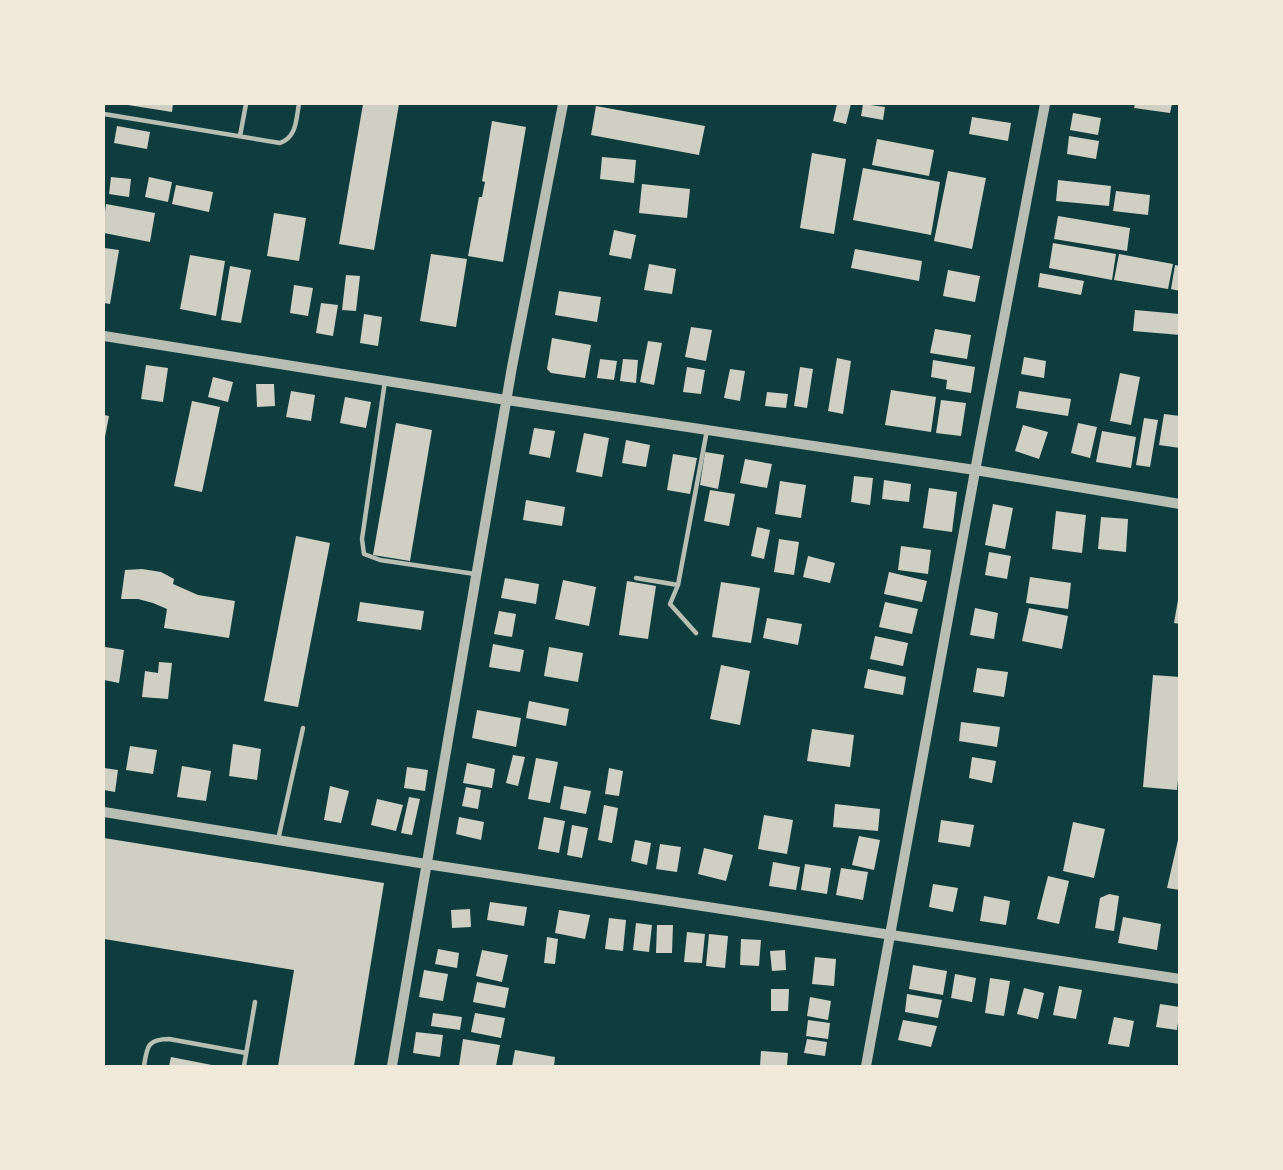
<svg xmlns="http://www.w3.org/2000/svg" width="1283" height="1170" font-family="'Open Sans',sans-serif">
  <rect width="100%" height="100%" fill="#0f3d3e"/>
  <!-- building -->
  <path fill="#cfcfc3" d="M128 104H173L172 112 128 105Z
    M363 104H399L374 250 339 244Z
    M837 104H851L846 124 833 121Z
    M863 104 885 107 883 120 861 116Z
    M1135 104H1172L1170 113 1134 108Z
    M596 106 705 126 699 155 591 135Z
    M1073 113 1101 118 1098 135 1070 130Z
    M972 117 1011 123 1008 141 969 134Z
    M492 121 526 127 503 262 468 256 479 197H482L485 182 482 181Z
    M117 126 150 132 147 149 114 143Z
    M1069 136 1099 141 1096 159 1067 154Z
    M877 139 934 150 929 176 872 165Z
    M812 153 846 159 834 234 800 228Z
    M602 157 636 160 634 183 600 179Z
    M863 168 940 182 931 235 853 220Z
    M948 171 986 178 972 249 934 241Z
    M111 177 131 179 129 197 109 194Z
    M149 177 172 182 168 202 145 197Z
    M1058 180 1111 186 1109 206 1056 201Z
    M642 184 690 189 687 218 639 213Z
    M176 185 213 192 209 212 172 204Z
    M1116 191 1150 195 1148 215 1113 211Z
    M106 204 155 213 150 242 104 233V220Z
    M274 213 306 218 299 261 267 256Z
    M1058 216 1130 228 1127 251 1054 239Z
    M614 230 636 235 631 259 609 255Z
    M1053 243 1116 254 1112 280 1049 268Z
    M104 248 119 250 110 304 104 303Z
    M855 249 922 261 919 281 851 268Z
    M431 254 467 259 456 327 420 321Z
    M1119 254 1173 264 1168 289 1114 280Z
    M190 255 225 261 216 316 180 309Z
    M649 264 676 269 672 294 644 290Z
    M1175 265 1180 266V291L1171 289Z
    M230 266 251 270 241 323 221 320Z
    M948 270 980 276 975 302 943 296Z
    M1040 273 1084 281 1081 295 1038 287Z
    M346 275 360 276 356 311 342 310Z
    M294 285 313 288 308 316 290 313Z
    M559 291 601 297 597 322 555 315Z
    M321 303 338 305 333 336 316 333Z
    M1135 310 1180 314V335L1133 331Z
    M364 314 382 317 378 346 360 343Z
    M691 327 712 330 706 361 685 357Z
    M935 329 971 335 967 359 930 353Z
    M552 338 591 345 585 378 551 373 547 369Z
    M648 341 662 343 654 385 640 382Z
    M1024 357 1046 361 1044 378 1021 374Z
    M837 358 851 361 843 414 828 411Z
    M600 359 617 361 614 380 597 378Z
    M623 359 638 360 636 383 620 381Z
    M933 360 975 367 971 393 946 389 947 380 931 377Z
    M146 365 168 368 163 402 141 399Z
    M687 367 705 370 701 394 683 392Z
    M800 367 813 369 807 408 794 406Z
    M730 369 745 371 740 401 724 398Z
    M1120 373 1140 377 1131 425 1110 421Z
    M213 377 233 382 228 402 208 397Z
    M256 384H274L275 406 257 407Z
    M891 390 936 397 931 432 885 425Z
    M291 391 315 395 311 421 286 417Z
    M1019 391 1071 399 1068 416 1016 408Z
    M767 392 788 394 786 408 765 406Z
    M345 397 371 402 366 428 340 423Z
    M941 400 966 403 961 436 936 433Z
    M192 401 220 407 202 492 174 486Z
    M1164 414 1180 416V448L1159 445Z
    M104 415 109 416 105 437H104Z
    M1144 418 1158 420 1150 467 1136 465Z
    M396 423 432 430 410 561 373 555Z
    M1078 423 1097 427 1090 458 1071 453Z
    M1023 425 1048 432 1039 459 1015 451Z
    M534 428 555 431 550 458 529 454Z
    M1102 431 1136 437 1131 468 1096 462Z
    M584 433 609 438 602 477 576 472Z
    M626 440 650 445 646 467 622 463Z
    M705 452 724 455 718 489 700 485Z
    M673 454 697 458 690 494 667 490Z
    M745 459 772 464 767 488 740 483Z
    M854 476 873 478 870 505 851 502Z
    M884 480 911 484 909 502 882 499Z
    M780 481 806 485 801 518 775 514Z
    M929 488 957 492 952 532 923 528Z
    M710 490 735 494 729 526 704 521Z
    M526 500 565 507 562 526 523 520Z
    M993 504 1013 508 1005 549 985 545Z
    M1056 511 1086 515 1082 553 1052 549Z
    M1101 517 1128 519 1126 552 1098 549Z
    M757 527 770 530 764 559 751 556Z
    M296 536 330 543 298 707 264 701Z
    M779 539 799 542 794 575 774 572Z
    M901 546 931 550 928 574 898 570Z
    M989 552 1011 556 1007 579 985 575Z
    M808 556 835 563 830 583 803 577Z
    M142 569 161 572 174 579 173 584 198 595 235 601 229 638 164 628 167 609 153 603 138 599H121L125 570Z
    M889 572 927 581 922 602 884 594Z
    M1030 577 1071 583 1068 609 1026 603Z
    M505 578 539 584 536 604 501 598Z
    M563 580 596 587 589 626 555 619Z
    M627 581 656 586 648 639 619 635Z
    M721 582 760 588 751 643 712 637Z
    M1178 600 1180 601V624L1174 623Z
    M360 602 424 611 421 630 357 621Z
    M885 602 918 609 912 634 879 627Z
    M975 608 998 613 994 639 970 635Z
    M1029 608 1068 616 1062 649 1022 641Z
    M499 611 516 614 512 637 494 634Z
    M767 618 802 624 798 645 763 638Z
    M875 636 908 643 903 666 870 659Z
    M493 644 524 650 520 672 489 667Z
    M105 647 124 650 119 683 104 680V657Z
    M549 647 583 653 578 682 544 676Z
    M159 662 172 663 168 699 142 697 145 671 158 673Z
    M721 665 750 671 740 725 710 719Z
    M977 668 1008 672 1004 697 973 692Z
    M868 669 906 677 903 695 864 688Z
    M1153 675 1180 677V761L1177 790 1143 787Z
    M529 701 569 709 566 726 526 718Z
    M477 710 521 718 516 747 472 738Z
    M961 722 1000 727 997 747 959 741Z
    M812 729 854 735 850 767 807 761Z
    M233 744 261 749 257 780 229 776Z
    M130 746 157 750 153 774 126 770Z
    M513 755 525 757 518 786 506 783Z
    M972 757 996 761 992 783 969 778Z
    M536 758 558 762 550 803 528 799Z
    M467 763 495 769 492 788 463 783Z
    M182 766 211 771 206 801 177 797Z
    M407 767 428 770 425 791 404 788Z
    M104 768 118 770 115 792 104 790Z
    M609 768 623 771 619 796 605 794Z
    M330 786 349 791 341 823 324 820Z
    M564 786 591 791 586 814 560 809Z
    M466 787 481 790 478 809 462 806Z
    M409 797 420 799 412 835 401 833Z
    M377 799 403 805 396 831 371 825Z
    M835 804 880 809 878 831 833 827Z
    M604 805 618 808 612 843 598 840Z
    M764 815 793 820 787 854 758 849Z
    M459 817 484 822 481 840 456 834Z
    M544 817 565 821 559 853 538 849Z
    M941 820 974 825 970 847 938 842Z
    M1073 822 1105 829 1094 878 1063 871Z
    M572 825 588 828 582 858 567 855Z
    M859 836 880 840 874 870 852 865Z
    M104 838 384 883 354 1066H278L294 970 104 939Z
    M635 840 651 843 647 865 631 861Z
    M1178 840H1180V890L1167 888Z
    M660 844 681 847 677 872 656 869Z
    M704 848 733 855 726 881 698 874Z
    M773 862 800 867 796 890 769 886Z
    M805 864 831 868 827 894 801 890Z
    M841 868 868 872 863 900 836 895Z
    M1048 876 1069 881 1059 924 1037 919Z
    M933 884 958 888 953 912 929 907Z
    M1109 894 1119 896 1114 931 1095 928 1100 898Z
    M984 896 1010 901 1006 925 980 921Z
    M490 902 527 907 524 926 487 920Z
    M470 909 471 927 452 928 451 910Z
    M559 910 590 915 585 939 555 933Z
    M1123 917 1161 924 1157 950 1118 943Z
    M609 918 626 920 623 951 605 949Z
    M636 923 652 925 649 952 633 950Z
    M657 925H673L672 953H656Z
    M687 932 705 934 702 963 684 962Z
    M709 934 728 936 725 968 706 966Z
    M547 937 558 939 555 964 544 963Z
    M741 939 761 940 759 966 740 965Z
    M438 949 459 953 457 968 435 964Z
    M482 950 508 955 502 982 476 976Z
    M785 950 786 970 772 971 770 951Z
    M815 957 836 959 834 986 812 984Z
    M913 965 947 971 943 995 909 989Z
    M424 970 448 974 443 1001 419 997Z
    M955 974 976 978 972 1002 951 998Z
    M990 978 1010 981 1004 1016 985 1013Z
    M477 982 509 988 505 1008 473 1002Z
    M1059 986 1082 990 1076 1019 1053 1015Z
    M1024 988 1044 993 1038 1019 1017 1014Z
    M771 989H789L788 1011H771Z
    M907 994 942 1000 938 1018 905 1012Z
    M810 997 831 1001 828 1020 807 1016Z
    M1160 1004 1180 1007 1177 1030 1156 1027Z
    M433 1013 462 1017 460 1030 431 1026Z
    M475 1013 505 1018 501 1038 471 1032Z
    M1114 1017 1134 1021 1129 1047 1108 1044Z
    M808 1020 830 1023 828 1039 806 1036Z
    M903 1020 937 1026 931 1047 898 1040Z
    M416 1032 443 1035 440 1057 413 1053Z
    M463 1039 500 1045 496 1066H459Z
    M807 1039 827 1042 825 1056 804 1053Z
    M515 1050 555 1057 554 1066H512Z
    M761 1051 788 1053 787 1066H760Z
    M171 1057 212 1065V1066H169Z"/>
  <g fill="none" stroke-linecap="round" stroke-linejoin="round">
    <!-- service -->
    <path stroke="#b8beb3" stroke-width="4.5" d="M104 114 280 143C297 137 296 119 299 104
      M240 136 246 104
      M385 381 362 539 364 554 380 560 475 574
      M636 578 678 585 707 430
      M678 585 670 604 696 633
      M278 840 303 728
      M144 1066C147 1047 147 1039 169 1039L246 1053
      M244 1066 255 1002"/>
    <!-- tertiary -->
    <path stroke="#b8beb3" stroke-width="10" d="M104 336 506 400 975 470 1180 504
      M104 812 426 864 1180 979
      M392 1066 512 367 563 104
      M866 1066 980 444 1045 104"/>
  </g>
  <!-- border -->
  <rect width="1283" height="1170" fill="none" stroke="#f1e9da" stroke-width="210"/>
</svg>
